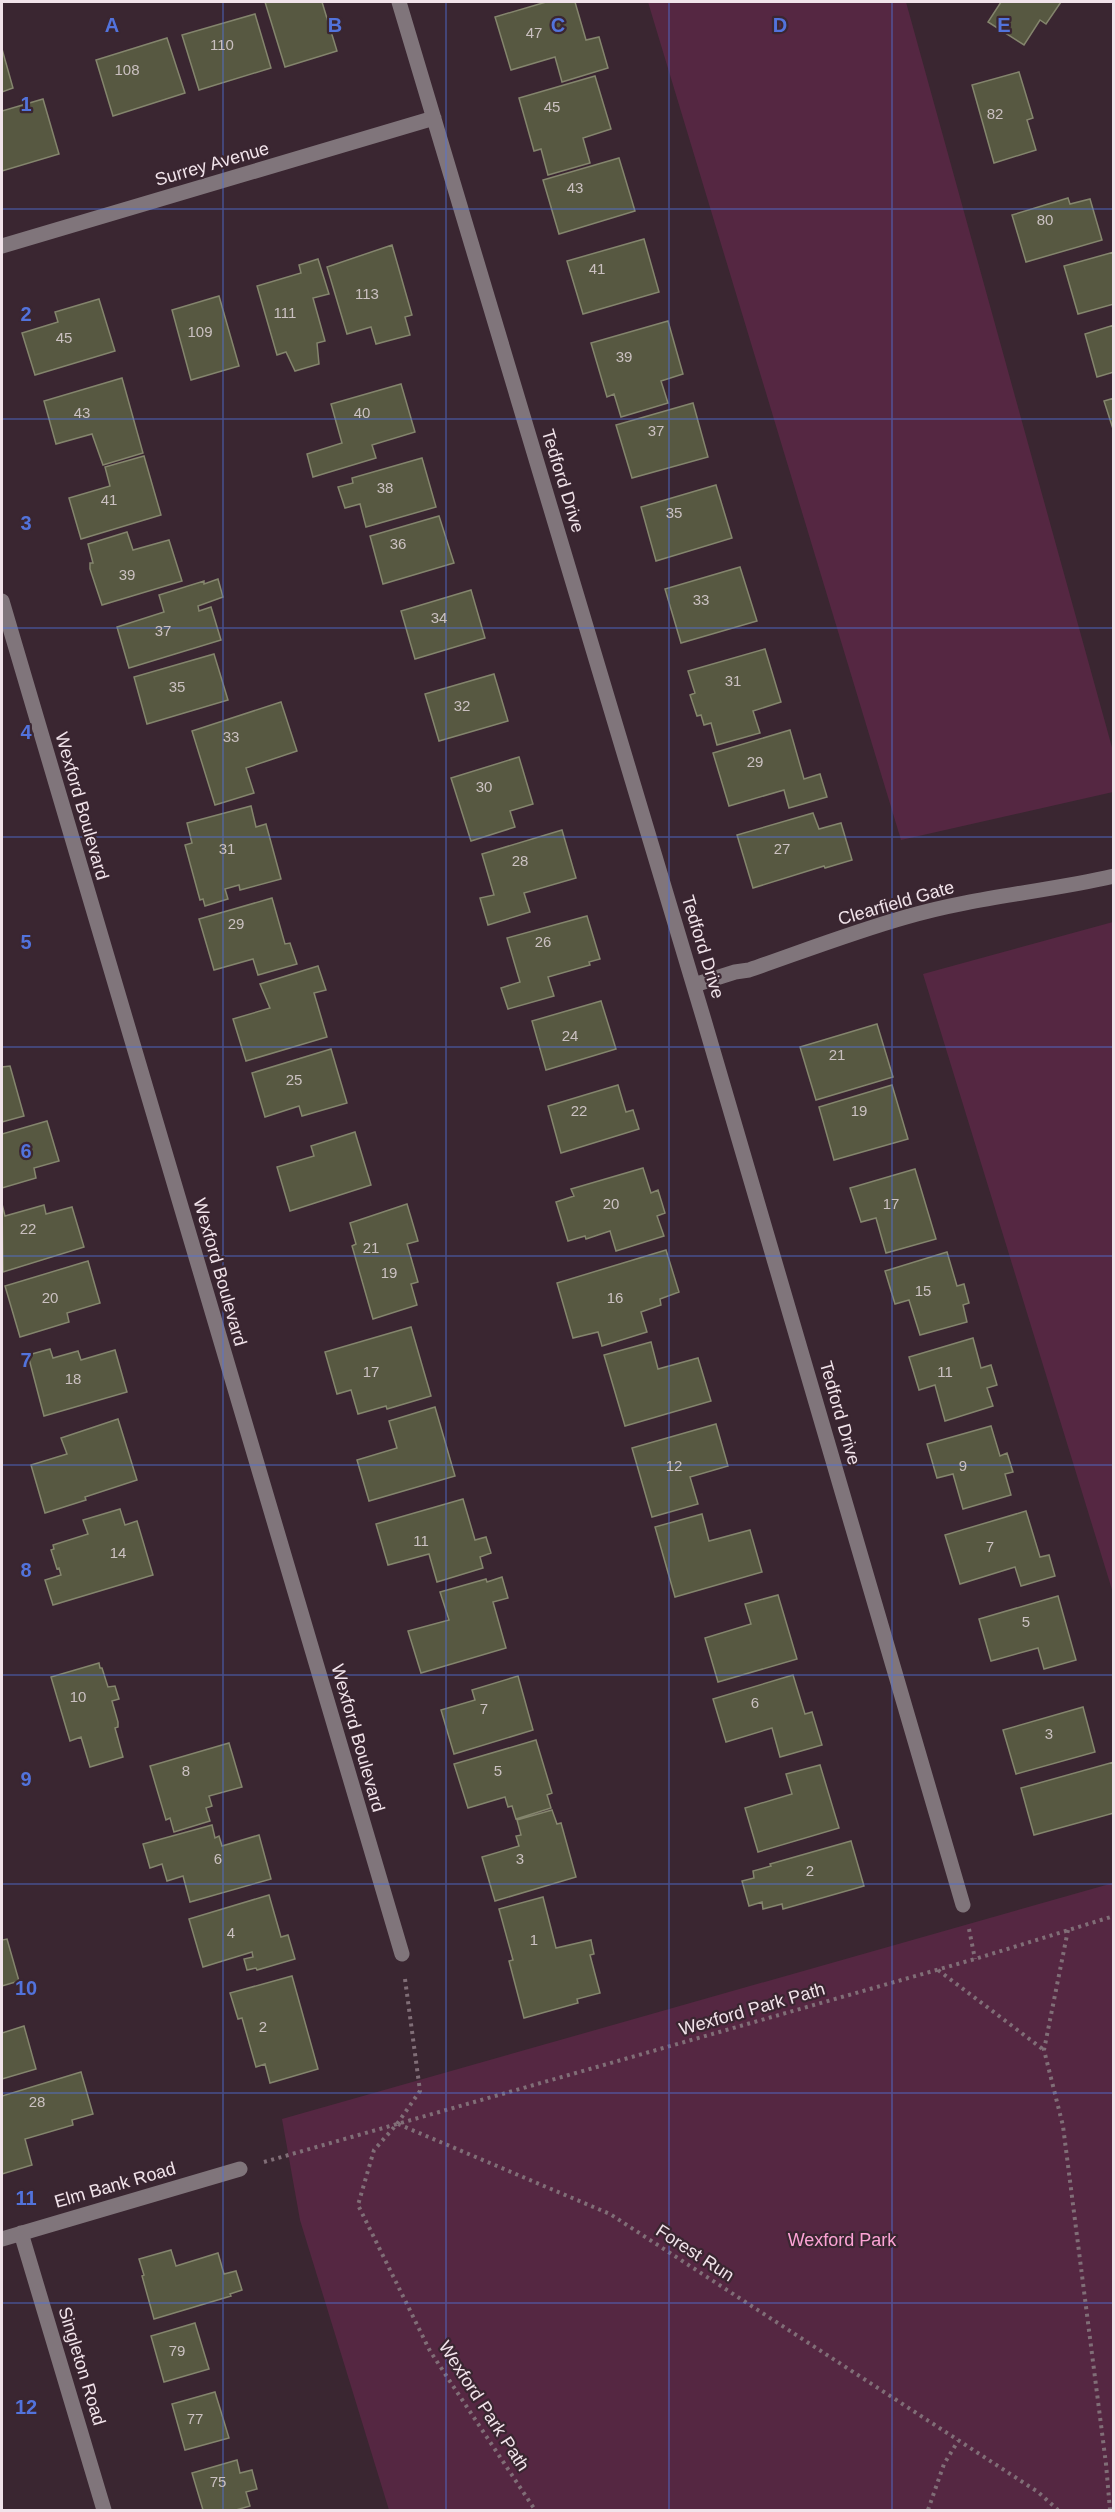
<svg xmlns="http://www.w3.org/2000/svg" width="1115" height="2512" font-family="Helvetica,sans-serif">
  <rect width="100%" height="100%" fill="#3a2631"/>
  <!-- green -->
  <path fill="#552742" d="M648 2H906L1113 751V792L901 840Z
    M1113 922H1114L1113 1593 923 974Z
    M1113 1883V2510H389L300 2220 282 2119Z"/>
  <!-- building -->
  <path fill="#575841" stroke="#84856d" stroke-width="1.5" d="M265 2H322L337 51 285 67Z
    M546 2H575L586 40 599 37 608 68 562 82 555 57 511 70 495 17Z
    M1001 2H1061L1046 24 1040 20 1024 45 988 22Z
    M255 14 271 68 199 90 182 35Z
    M167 38 185 93 113 116 96 60Z
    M2 49 13 88 2 92Z
    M1019 72 1033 118 1027 120 1036 150 994 163 972 85Z
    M595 76 611 129 583 138 590 163 548 175 541 149 534 151 519 98Z
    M43 99 59 154 2 171V111Z
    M619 158 635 211 559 234 543 180Z
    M1068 198 1070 204 1090 199 1102 240 1026 262 1012 215Z
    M644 239 659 292 583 314 567 261Z
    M392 245 412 315 405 317 410 335 376 344 371 327 347 334 327 267Z
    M1114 252V304L1078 314 1064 266Z
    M318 259 329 294 313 298 325 341 317 343 319 364 295 371 286 352 277 355 257 286 301 273 299 265Z
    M219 296 239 366 191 380 172 310Z
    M99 299 115 351 35 375 22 333 58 322 55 312Z
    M668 321 683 374 661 381 668 403 621 417 614 394 607 397 591 343Z
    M1114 325V372L1097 377 1085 334Z
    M122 378 143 453 103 465 92 434 56 444 44 401Z
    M401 384 415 432 372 445 376 458 313 477 307 454 342 443 331 404Z
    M1114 398V432L1104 401Z
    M693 403 708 457 632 478 616 425Z
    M144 456 161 515 81 539 69 498 110 486 105 467Z
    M422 458 436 507 366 527 360 504 345 508 338 487 353 483 352 478Z
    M716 485 732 538 656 561 641 507Z
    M439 516 454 563 383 584 370 536Z
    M127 532 133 550 169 540 182 581 102 605 90 569V563H93L88 544Z
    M740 567 757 621 681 643 665 589Z
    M218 579 223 597 198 606 199 611 211 607 221 640 129 668 117 627 164 612 159 595 204 581V584Z
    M471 590 485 638 415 659 401 611Z
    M765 649 781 702 753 711 760 733 717 745 711 723 704 725 701 715 697 716 690 695 695 693 688 671Z
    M214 654 228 700 147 724 134 677Z
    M494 674 508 721 439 741 425 694Z
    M281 702 297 751 246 768 254 793 215 805 192 731Z
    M790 730 804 779 820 774 827 797 789 808 784 790 729 806 713 753Z
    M519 757 533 804 510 811 515 827 471 841 451 778Z
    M251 806 256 827 266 824 281 879 240 890 239 885 225 889 228 899 205 906 203 899 200 900 185 845 192 843 187 823Z
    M813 813 819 829 841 823 852 860 825 868 824 866 753 888 737 835Z
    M562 830 576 878 524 893 530 912 488 925 480 898 494 895 482 854Z
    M272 898 285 944 290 943 297 964 258 975 253 959 214 970 199 919Z
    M587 916 600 959 589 962 590 965 548 977 554 996 508 1009 501 988 520 982 507 938Z
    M318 966 326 990 314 993 327 1037 246 1061 233 1019 270 1008 260 984Z
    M601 1001 616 1049 546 1070 532 1021Z
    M877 1024 893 1077 816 1100 800 1047Z
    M331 1049 347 1103 302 1116 299 1106 265 1117 252 1073Z
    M10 1066 24 1116 2 1122V1067Z
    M618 1085 626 1112 633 1110 639 1129 561 1153 548 1106Z
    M892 1085 908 1139 834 1160 819 1107Z
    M47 1121 59 1161 34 1168 36 1178 2 1188V1134Z
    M355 1132 371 1185 290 1211 277 1167 314 1156 311 1146Z
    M643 1168 651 1193 658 1190 665 1213 657 1216 664 1236 616 1251 610 1231 586 1239 585 1236 568 1241 556 1202 574 1196 571 1189Z
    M915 1169 936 1239 886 1253 876 1218 861 1222 850 1188Z
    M2 1204 5 1216 44 1205 46 1214 72 1207 84 1247 3 1272Z
    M407 1204 418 1241 407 1244 418 1282 411 1284 417 1305 373 1319 352 1246 356 1244 350 1223Z
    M666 1250 679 1292 660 1299 661 1305 641 1312 647 1332 602 1346 598 1332 573 1338 557 1283Z
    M947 1252 957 1286 964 1284 969 1303 963 1305 967 1322 920 1335 909 1300 895 1304 885 1271Z
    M88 1261 100 1303 67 1313 69 1322 20 1337 5 1286Z
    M411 1327 431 1396 387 1409 386 1406 358 1414 351 1390 337 1394 325 1352Z
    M973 1338 981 1368 991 1365 997 1385 987 1388 993 1406 945 1421 935 1385 919 1390 909 1357Z
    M651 1342 658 1369 698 1358 711 1401 625 1426 604 1355Z
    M50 1349 53 1358 78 1351 81 1360 115 1350 127 1392 44 1416 28 1355Z
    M435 1407 455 1476 369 1501 357 1460 397 1448 389 1421Z
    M118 1419 137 1480 85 1497 86 1500 45 1513 31 1465 67 1454 61 1438Z
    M716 1424 728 1466 690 1477 698 1504 652 1517 632 1448Z
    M991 1426 1000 1456 1007 1453 1013 1472 1005 1474 1011 1495 963 1509 953 1474 937 1478 927 1444Z
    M463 1499 475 1540 486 1537 491 1553 480 1557 483 1568 437 1582 429 1554 388 1565 376 1524Z
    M120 1509 125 1525 137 1521 153 1575 53 1605 45 1580 61 1575 59 1568 57 1569 51 1550 54 1549 53 1545 88 1534 83 1520Z
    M1026 1511 1040 1557 1049 1555 1055 1576 1021 1586 1015 1567 960 1584 945 1535Z
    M702 1514 709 1541 750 1530 762 1572 675 1597 655 1527Z
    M502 1577 508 1598 493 1602 506 1648 421 1673 408 1631 449 1620 440 1592 486 1579 487 1582Z
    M778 1595 797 1659 718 1682 705 1638 751 1624 745 1604Z
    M1058 1596 1076 1660 1044 1669 1038 1648 991 1661 979 1619Z
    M99 1663 100 1668H102L108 1687 115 1686 119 1699 112 1701 118 1722V1727L115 1728 123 1757 90 1767 81 1737 70 1741 51 1677Z
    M793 1675 805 1714 812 1712 822 1745 780 1757 772 1728 726 1742 713 1699Z
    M518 1676 533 1730 454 1754 441 1710 475 1700 472 1690Z
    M1083 1707 1095 1752 1016 1774 1003 1730Z
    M536 1740 552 1793 547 1795 551 1808 516 1819 512 1806 508 1807 505 1797 468 1808 454 1764Z
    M229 1743 242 1787 209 1796 212 1806 206 1808 210 1821 174 1832 170 1818 166 1820 150 1766Z
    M1114 1762V1813L1034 1835 1021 1788Z
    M820 1765 839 1828 758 1852 745 1808 792 1794 786 1774Z
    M552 1810 557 1824 561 1823 576 1877 495 1901 482 1857 519 1846 516 1836 521 1835 517 1820Z
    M212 1825 215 1838 219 1836 222 1846 259 1835 271 1879 190 1902 183 1876 167 1881 162 1864 150 1868 143 1844Z
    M851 1841 864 1886 783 1909 782 1904 763 1909 762 1902 749 1906 742 1881 754 1878 753 1871 771 1866 770 1864Z
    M269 1895 281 1937 288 1935 295 1959 257 1970 256 1968 247 1970 244 1959 253 1957 252 1952 203 1967 189 1919Z
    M543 1897 556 1948 591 1940 594 1954 590 1955 600 1993 577 1999 578 2003 524 2018 509 1961 513 1960 499 1909Z
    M7 1939 19 1981 2 1986V1940Z
    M292 1976 318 2069 270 2083 265 2064 256 2067 242 2018 238 2019 230 1993Z
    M24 2026 36 2069 2 2079V2033Z
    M81 2072 93 2114 72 2120 73 2125 25 2139 32 2165 2 2174V2096Z
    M171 2250 176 2266 218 2253 224 2274 236 2271 242 2290 230 2294 231 2296 154 2319 142 2276 144 2275 139 2259Z
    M195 2323 209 2369 164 2382 151 2336Z
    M215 2392 229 2438 185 2450 172 2404Z
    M237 2460 240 2473 252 2470 257 2489 246 2492 250 2506 236 2510H203L192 2473Z"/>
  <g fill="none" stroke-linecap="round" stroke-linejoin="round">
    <!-- path -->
    <path stroke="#806e77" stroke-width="4" stroke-dasharray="3 4.5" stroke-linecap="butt" d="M969 1929 975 1959
      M1068 1930 1044 2050 1063 2126 1106 2464 1110 2510
      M938 1970 1044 2050
      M405 1979 420 2091 397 2124 374 2150 358 2205 430 2351 535 2510
      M398 2124 610 2214 1038 2492 1058 2510
      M264 2162 975 1959 1114 1916
      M928 2510 944 2464 958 2441"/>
    <!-- minor -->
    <path stroke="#80757b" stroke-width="15" d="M399 2 704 1020 963 1905
      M2 246 434 118
      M2 601 402 1954
      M694 985 735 972 749 970C801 952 853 932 906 917 974 897 1045 892 1114 876
      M21 2233 104 2510
      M2 2239 240 2169"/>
  </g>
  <!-- grid -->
  <path fill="none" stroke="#5273dc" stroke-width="1.5" stroke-opacity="0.55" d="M223 2V2510M446 2V2510M669 2V2510M892 2V2510M2 209H1114M2 419H1114M2 628H1114M2 837H1114M2 1047H1114M2 1256H1114M2 1465H1114M2 1675H1114M2 1884H1114M2 2093H1114M2 2303H1114"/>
  <g text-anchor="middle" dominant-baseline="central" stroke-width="4.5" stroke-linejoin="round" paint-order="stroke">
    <!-- number labels -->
    <g font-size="15" fill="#cac0c0">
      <text x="534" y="32">47</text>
      <text x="222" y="44">110</text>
      <text x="127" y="69">108</text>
      <text x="552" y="106">45</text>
      <text x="995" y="113">82</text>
      <text x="575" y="187">43</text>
      <text x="1045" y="219">80</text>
      <text x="597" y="268">41</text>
      <text x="367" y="293">113</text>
      <text x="285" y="312">111</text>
      <text x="200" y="331">109</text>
      <text x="64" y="337">45</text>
      <text x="624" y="356">39</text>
      <text x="82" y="412">43</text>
      <text x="362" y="412">40</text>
      <text x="656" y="430">37</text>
      <text x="385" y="487">38</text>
      <text x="109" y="499">41</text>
      <text x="674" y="512">35</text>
      <text x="398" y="543">36</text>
      <text x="127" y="574">39</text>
      <text x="701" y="599">33</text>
      <text x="439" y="617">34</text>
      <text x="163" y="630">37</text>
      <text x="733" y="680">31</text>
      <text x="177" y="686">35</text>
      <text x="462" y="705">32</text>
      <text x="231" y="736">33</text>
      <text x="755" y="761">29</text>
      <text x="484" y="786">30</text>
      <text x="227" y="848">31</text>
      <text x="782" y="848">27</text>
      <text x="520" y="860">28</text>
      <text x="236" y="923">29</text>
      <text x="543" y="941">26</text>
      <text x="570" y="1035">24</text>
      <text x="837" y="1054">21</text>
      <text x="294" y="1079">25</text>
      <text x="579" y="1110">22</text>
      <text x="859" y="1110">19</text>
      <text x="611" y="1203">20</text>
      <text x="891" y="1203">17</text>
      <text x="28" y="1228">22</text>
      <text x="371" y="1247">21</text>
      <text x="389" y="1272">19</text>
      <text x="923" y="1290">15</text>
      <text x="50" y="1297">20</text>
      <text x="615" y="1297">16</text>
      <text x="371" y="1371">17</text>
      <text x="945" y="1371">11</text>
      <text x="73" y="1378">18</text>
      <text x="674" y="1465">12</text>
      <text x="963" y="1465">9</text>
      <text x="421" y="1540">11</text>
      <text x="990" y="1546">7</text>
      <text x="118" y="1552">14</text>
      <text x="1026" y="1621">5</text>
      <text x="78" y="1696">10</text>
      <text x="755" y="1702">6</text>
      <text x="484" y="1708">7</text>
      <text x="1049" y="1733">3</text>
      <text x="186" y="1770">8</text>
      <text x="498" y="1770">5</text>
      <text x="218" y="1858">6</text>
      <text x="520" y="1858">3</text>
      <text x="810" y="1870">2</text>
      <text x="231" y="1932">4</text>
      <text x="534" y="1939">1</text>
      <text x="263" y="2026">2</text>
      <text x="37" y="2101">28</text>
      <text x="177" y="2350">79</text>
      <text x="195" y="2418">77</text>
      <text x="218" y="2481">75</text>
    </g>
    <!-- street labels -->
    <g font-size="18" fill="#f1e3ea" stroke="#3a2631">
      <text transform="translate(212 164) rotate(-16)">Surrey Avenue</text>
      <text transform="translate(563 481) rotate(73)">Tedford Drive</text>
      <text transform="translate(82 806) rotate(74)">Wexford Boulevard</text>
      <text transform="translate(896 903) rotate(-16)">Clearfield Gate</text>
      <text transform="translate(703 947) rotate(73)">Tedford Drive</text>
      <text transform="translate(220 1272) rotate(74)">Wexford Boulevard</text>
      <text transform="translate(840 1413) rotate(74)">Tedford Drive</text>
      <text transform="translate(358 1738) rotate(74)">Wexford Boulevard</text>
      <text transform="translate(752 2009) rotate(-16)">Wexford Park Path</text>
      <text transform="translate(115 2185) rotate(-16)">Elm Bank Road</text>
      <text transform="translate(695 2253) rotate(33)">Forest Run</text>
      <text transform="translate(82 2366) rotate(73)">Singleton Road</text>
      <text transform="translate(484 2406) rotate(57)">Wexford Park Path</text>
    </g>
    <!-- park labels -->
    <g font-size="18" fill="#fca3d5" stroke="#3a2631">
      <text x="842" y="2240">Wexford Park</text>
    </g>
  </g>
  <g font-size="20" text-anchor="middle" font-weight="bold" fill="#5273dc" stroke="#3a2631" stroke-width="4.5" stroke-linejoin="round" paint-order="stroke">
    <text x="112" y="32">A</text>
    <text x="335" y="32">B</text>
    <text x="558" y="32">C</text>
    <text x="780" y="32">D</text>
    <text x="1004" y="32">E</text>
    <text x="26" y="111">1</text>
    <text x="26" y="321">2</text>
    <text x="26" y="530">3</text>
    <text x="26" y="739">4</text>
    <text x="26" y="949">5</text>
    <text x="26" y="1158">6</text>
    <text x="26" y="1367">7</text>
    <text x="26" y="1577">8</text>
    <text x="26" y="1786">9</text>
    <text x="26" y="1995">10</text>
    <text x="26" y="2205">11</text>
    <text x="26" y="2414">12</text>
  </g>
  <!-- border -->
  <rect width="1115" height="2512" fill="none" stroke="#f1e3ea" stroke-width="6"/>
</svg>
